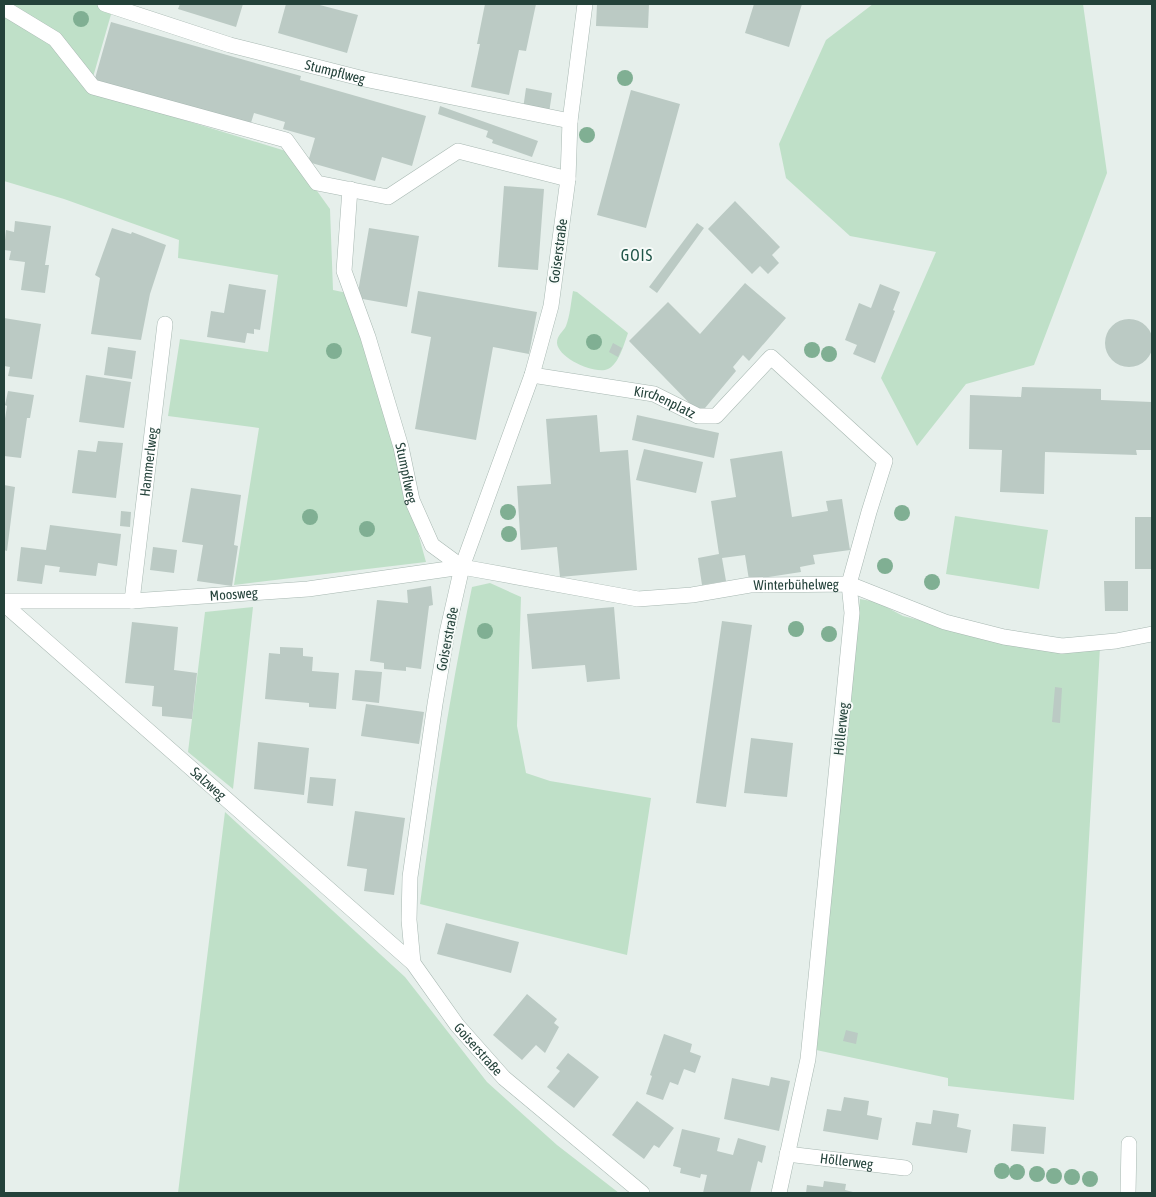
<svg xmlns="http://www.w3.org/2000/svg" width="1156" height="1197" font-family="'Asap Condensed',sans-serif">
  <rect width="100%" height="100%" fill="#e6efeb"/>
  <!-- green -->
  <path fill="#bfe0c8" d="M4 4H114L89 91 289 152 330 209 333 290 347 293 369 356 426 562 234 585 259 428 168 416 180 339 268 352 278 275 178 258 179 240 64 199 4 181Z
    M873 4H1083L1107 173 1034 365 966 384 917 446 881 378 936 252 850 236 786 178 779 144 826 40Z
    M573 291 577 292 628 333C624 344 619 364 608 369 595 375 558 358 557 343 557 335 563 332 566 326 570 316 571 302 573 291Z
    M955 516 1048 530 1039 589 946 574Z
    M490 583 521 597 517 726 526 773 550 781 651 798 627 955 420 904C434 798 450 692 472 587Z
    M860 599 877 602 903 616 962 631 1100 647 1074 1100 948 1086V1078L802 1047 823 832 836 834Z
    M253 607 233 789 188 752 205 612Z
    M225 812 405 977 487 1082 557 1145 619 1193H178Z"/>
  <!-- building -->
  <path fill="#bbcac4" d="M180 4H243L236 27 178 9Z
    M286 4H316L358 15 347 53 278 33Z
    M485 4H536L526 51 519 50 509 95 471 87 480 44H477Z
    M597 4H649L648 28 596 26Z
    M754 4H802L789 47 745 33Z
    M111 22 301 76 300 80 426 116 412 166 382 157 375 181 308 162 315 138 283 129 285 122 254 113 250 126 94 82Z
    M526 88 552 93 549 113 523 109Z
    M631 90 680 104 646 228 597 215Z
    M440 106 538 141 532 157 492 143 493 140 486 137 488 131 438 114Z
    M504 186 544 189 538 270 498 267Z
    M735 201 780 247 772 255 779 263 768 274 760 266 752 274 708 229Z
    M15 221 51 226 45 265H49L45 293 21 290 25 262 9 260 11 251 4 250 6 230 14 232Z
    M697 223 704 228 657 293 649 287Z
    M112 228 131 234 132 232 166 245 150 294 141 340 91 334 100 278 95 275Z
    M369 228 419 236 407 307 357 298Z
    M745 283 786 318 749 361 743 355 733 367 736 371 700 414 629 341 668 302 700 334Z
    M229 284 266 290 260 330 254 329V334L247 333 245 343 207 337 211 311 224 313Z
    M880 284 900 292 893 310 895 311 875 363 853 354 857 345 845 340 859 303 871 308Z
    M418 291 537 312 529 354 493 347 476 440 415 429 431 337 411 333Z
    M4 318 41 324 32 379 8 376 10 367 4 366Z
    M1105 343a24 24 0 1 1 48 0a24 24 0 1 1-48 0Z
    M613 343 622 348 618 357 609 352Z
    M108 347 136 351 132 379 104 375Z
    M86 375 131 382 124 428 79 422Z
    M1022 387 1101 389V400L1152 402V450H1136L1137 455 1045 452 1044 494 1000 492 1002 450 969 449 970 395 1021 397Z
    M8 391 34 395 30 418H27L21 458 4 456V425L7 406 5 405Z
    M597 415 600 452 628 450 637 570 560 577 557 547 521 550 517 486 551 484 546 419Z
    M637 415 719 433 714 458 632 440Z
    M98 441 123 443 116 498 72 493 78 450 96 452Z
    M644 449 703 462 696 493 636 480Z
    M782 451 792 517 828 511 826 501 842 499 850 550 813 555 815 564 800 567 801 572 749 580 745 555 722 558 726 581 702 585 698 558 719 554 711 501 736 497 730 459Z
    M4 485 15 487 7 551 4 550Z
    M191 488 241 495 234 545 238 546 232 586 197 581 203 545 182 542Z
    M121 511 131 512 130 527 120 526Z
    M1135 517H1152V569H1135Z
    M50 525 121 534 117 566 98 563 96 576 59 572 60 567 45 565 42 584 17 581 21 547 46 550Z
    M153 547 177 550 174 573 150 570Z
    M1104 581H1128V611H1105Z
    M431 586 433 605 429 606 421 669 406 667V671L384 669V663L370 661 377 600 408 603 407 590Z
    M614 607 620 679 587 682 585 665 532 669 527 614Z
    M722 621 752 625 726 807 696 803Z
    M132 622 178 627 174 670 197 673 192 719 162 716V707L152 706 154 686 125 683Z
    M280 647 303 648V656L313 657 312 671 339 673 336 709 309 707V703L265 699 269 653 280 654Z
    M355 670 382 672 379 703 352 700Z
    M1055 687 1062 688 1060 723 1052 722Z
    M366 704 424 712 419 744 361 736Z
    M751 738 793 743 787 797 744 793Z
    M258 742 309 748 304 795 254 789Z
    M310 777 336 779 333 806 307 803Z
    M355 811 405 818 394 895 364 891 367 869 347 866Z
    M446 923 519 942 511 973 437 954Z
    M527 994 557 1019 554 1023 559 1027 545 1053 536 1045 522 1060 493 1035Z
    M846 1030 858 1033 856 1044 843 1041Z
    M664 1034 692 1044 690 1052 701 1056 695 1073 684 1069 678 1085 670 1082 663 1100 646 1094 652 1076 650 1075Z
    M568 1053 599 1077 574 1108 547 1087 560 1071 556 1068Z
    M771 1077 790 1081 779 1131 724 1119 732 1078 769 1086Z
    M844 1097 869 1101 867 1115 882 1118 878 1140 823 1131 827 1109 841 1111Z
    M637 1101 674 1128 659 1148 654 1145 644 1159 612 1135Z
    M933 1110 959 1114 957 1127 971 1130 967 1153 912 1145 916 1122 931 1124Z
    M1013 1124 1046 1127 1044 1154 1011 1151Z
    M682 1129 720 1138 717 1151 733 1155 738 1138 766 1146 762 1163 758 1161 750 1193H703L707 1175 701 1174 700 1178 680 1173 681 1168 673 1166Z
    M824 1181 846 1184 845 1190 857 1193H806L807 1185 823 1187Z"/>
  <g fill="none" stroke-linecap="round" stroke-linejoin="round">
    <!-- minor casing -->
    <g stroke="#a8b8b2" stroke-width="16">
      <g id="minor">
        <path id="s1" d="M105 4 230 45 364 79 570 121"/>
        <path id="s2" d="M585 4 570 121 568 179 551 306 532 375 462 567 447 633 435 704 410 877 409 920 413 963 457 1025 504 1078 642 1193"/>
        <path d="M4 8 55 39 93 87 286 140 317 183 388 197 458 151 568 179"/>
        <path id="s3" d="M350 189 344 271 368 337 401 447 412 500 432 545 462 567"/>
        <path id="s4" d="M532 375 654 394 698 416H716L771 357 885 461 869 512 849 584 852 613 808 1059 779 1193"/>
        <path id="s5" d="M4 601H132L308 589 462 567 638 599 692 595 750 585 849 584 945 622 1004 637 1062 646 1116 641 1152 634"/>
        <path id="s6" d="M132 601 165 324"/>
        <path id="s7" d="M4 604 413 963"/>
        <path id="s8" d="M787 1154 905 1168"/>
        <path d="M1128 1193 1129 1144"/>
      </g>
    </g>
    <!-- minor -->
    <use href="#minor" stroke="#fff" stroke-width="15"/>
  </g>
  <!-- trees -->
  <g fill="#80af93">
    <circle cx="81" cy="19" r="8"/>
    <circle cx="625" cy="78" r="8"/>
    <circle cx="587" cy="135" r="8"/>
    <circle cx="594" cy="342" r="8"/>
    <circle cx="812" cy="350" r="8"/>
    <circle cx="334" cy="351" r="8"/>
    <circle cx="829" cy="354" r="8"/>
    <circle cx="508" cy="512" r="8"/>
    <circle cx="902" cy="513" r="8"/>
    <circle cx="310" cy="517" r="8"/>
    <circle cx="367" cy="529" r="8"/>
    <circle cx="509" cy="534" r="8"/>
    <circle cx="885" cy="566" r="8"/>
    <circle cx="932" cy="582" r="8"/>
    <circle cx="796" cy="629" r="8"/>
    <circle cx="485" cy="631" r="8"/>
    <circle cx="829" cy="634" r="8"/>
    <circle cx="1002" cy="1171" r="8"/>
    <circle cx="1017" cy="1172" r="8"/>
    <circle cx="1037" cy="1174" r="8"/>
    <circle cx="1054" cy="1176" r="8"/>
    <circle cx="1072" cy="1177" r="8"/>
    <circle cx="1090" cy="1179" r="8"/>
  </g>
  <g text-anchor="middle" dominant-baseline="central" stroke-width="4" stroke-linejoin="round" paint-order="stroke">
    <!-- street labels -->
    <g font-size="14" fill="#24423a" stroke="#f7fbf9">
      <text stroke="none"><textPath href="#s1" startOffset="240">Stumpflweg</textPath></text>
      <text transform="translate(558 251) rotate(-82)">Goiserstraße</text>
      <text stroke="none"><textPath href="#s4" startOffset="136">Kirchenplatz</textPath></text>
      <text stroke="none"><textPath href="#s6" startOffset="140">Hammerlweg</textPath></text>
      <text stroke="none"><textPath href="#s3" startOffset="294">Stumpflweg</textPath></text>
      <text stroke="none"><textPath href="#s5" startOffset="798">Winterbühelweg</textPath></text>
      <text stroke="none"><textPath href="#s5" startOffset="230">Moosweg</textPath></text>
      <text transform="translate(447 639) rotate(-79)">Goiserstraße</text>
      <text transform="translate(841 729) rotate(-84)">Höllerweg</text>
      <text stroke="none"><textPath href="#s7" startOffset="272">Salzweg</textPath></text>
      <text stroke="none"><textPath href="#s2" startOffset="1089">Goiserstraße</textPath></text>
      <text stroke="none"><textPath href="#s8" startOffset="60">Höllerweg</textPath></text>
    </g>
    <!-- quarter labels -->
    <g font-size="16" letter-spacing="1" fill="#1f5548" stroke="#f7fbf9">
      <text x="637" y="255">GOIS</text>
    </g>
  </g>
  <!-- border -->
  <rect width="1156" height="1197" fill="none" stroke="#24423a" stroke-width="10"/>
</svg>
